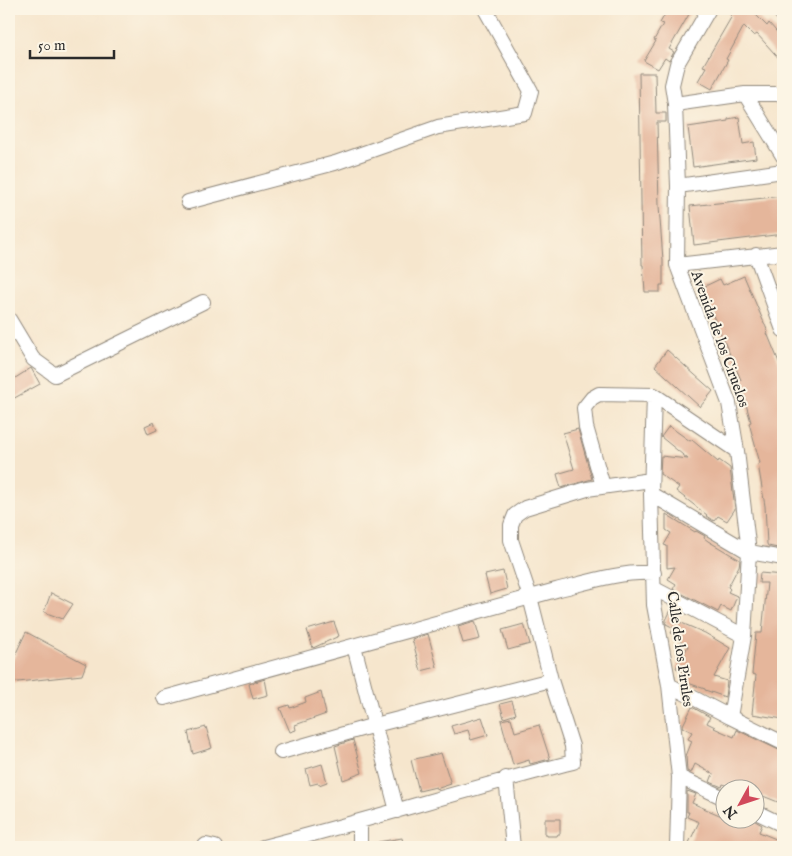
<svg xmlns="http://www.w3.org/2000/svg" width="792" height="856" font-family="'IM FELL English',serif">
  <rect width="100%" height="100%" fill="#fcf5e5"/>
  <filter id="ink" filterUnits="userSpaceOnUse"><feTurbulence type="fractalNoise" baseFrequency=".02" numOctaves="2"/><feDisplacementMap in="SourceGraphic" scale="10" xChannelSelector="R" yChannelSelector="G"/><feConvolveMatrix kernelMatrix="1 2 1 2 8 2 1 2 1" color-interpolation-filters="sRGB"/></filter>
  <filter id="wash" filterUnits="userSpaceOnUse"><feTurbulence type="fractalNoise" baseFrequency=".0096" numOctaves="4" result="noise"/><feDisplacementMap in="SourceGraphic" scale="20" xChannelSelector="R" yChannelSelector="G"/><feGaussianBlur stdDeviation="1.12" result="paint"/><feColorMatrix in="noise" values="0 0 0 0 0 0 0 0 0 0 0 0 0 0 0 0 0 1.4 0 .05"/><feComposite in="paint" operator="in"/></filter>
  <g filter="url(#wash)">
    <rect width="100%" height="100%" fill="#f6e6cd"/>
    <g id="blocks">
      <!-- building -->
      <path fill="#e5b69b" d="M668 9H692L669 49 674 52 669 61 665 58 658 69 644 61 656 41 654 40 663 24 660 23Z
        M724 9H750L767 26 769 23 783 39V63L757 34 754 36 744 26 726 59 728 60 712 89 698 81 706 67 703 66 732 16Z
        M639 73H655L656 113H666V122H657L659 206 663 260V285H660V292H645L643 265H642Z
        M739 117 743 144 754 142 756 158 693 167 688 127 728 121V119Z
        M783 196V234L694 245 690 206Z
        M744 276 768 332 767 333 783 372V549L768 546 767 544 765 506 758 464 760 463 749 423 751 422 745 401H746L738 381 741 380 701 288 720 279 723 285Z
        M667 350 713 391 700 407 655 366Z
        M31 368 40 384 9 401V382Z
        M154 422 157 430 148 434 145 426Z
        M669 426 690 441 692 440 718 462 719 460 730 468 735 509 727 521 718 516 714 521 706 516 707 515 676 491 679 487 660 474 661 456 688 459 661 437Z
        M578 429 592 479 561 488 557 474 574 469 563 433Z
        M666 514 695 532 696 531 705 536 704 538 708 541 740 560 739 566 728 587 730 589 728 592 737 596 731 611 721 606 718 612 673 589 676 584 668 579 675 567 667 568V546L664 545 671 533 666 530Z
        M503 571 507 589 490 594 485 575Z
        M760 573 783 575V719L752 714 756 675 752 674 756 633H762L767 583H759Z
        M51 593 73 604 63 619 44 612Z
        M671 610 680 615 677 621 705 633 730 648 714 677 727 681 725 697 705 690V689L688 683 681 679 685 673 676 668 688 646 679 641 680 637 671 633 674 628 666 624V620Z
        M475 621 480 639 463 643 458 626Z
        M334 622 339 636 313 648 307 630Z
        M524 624 530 644 508 650 502 630Z
        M26 632 86 664 82 675 9 683V668Z
        M428 634 437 667 421 671 412 639Z
        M265 679 268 695 253 699 249 684Z
        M321 692 326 714 295 725 296 730 290 732 280 708 289 705 290 708 306 702 305 698Z
        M512 701 516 714 504 718 500 704Z
        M692 707 710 717 707 723 715 727 714 728 734 737 737 730 783 752V804L763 796 760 804 754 802V788H732L723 784 722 787 710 782 713 774 695 764 691 773 687 771 686 756 692 741 688 739 692 732 682 727Z
        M482 717 488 735 471 740 468 730 454 734 451 726Z
        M511 718 515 732 539 725 550 759 530 764 529 760 513 765 501 720Z
        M206 727 212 748 193 754 188 732Z
        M353 740 362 773 343 780 335 746Z
        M441 753 451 784 436 789V787L419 791 411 760Z
        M322 764 327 782 319 785 318 783 310 785 306 769Z
        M687 791 696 794 692 803 724 817V818H729L739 823 741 818H750L762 825 759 832 783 842V847H687L699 822 687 817 689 812H687Z
        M545 819H560V834H558L557 836H547V834H545Z
        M402 838 404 847H378V842Z"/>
    </g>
  </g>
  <g filter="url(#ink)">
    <use href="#blocks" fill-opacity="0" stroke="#90887c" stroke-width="1"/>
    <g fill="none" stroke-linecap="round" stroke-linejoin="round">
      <!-- minor casing -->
      <g stroke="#90887c" stroke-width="16">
        <path id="minor" d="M709 9 677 64 672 85 675 104 678 186 677 265 729 403 737 451 749 552 744 636 730 717
          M778 9 783 15
          M745 94 783 156
          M675 104 745 94H783
          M678 186 783 171
          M188 202 335 163 438 127 525 113 531 91 485 9
          M756 255 783 330
          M677 265 783 253
          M9 319 33 359 55 375 203 302
          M654 395 651 494 654 605 669 685 679 777 677 847
          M603 486 586 427 584 408 592 398 599 394 654 395 737 451
          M651 494 749 552 783 558
          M655 589 744 636
          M354 646 397 811
          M669 685 730 717 783 743
          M164 698 556 590C588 582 621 571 654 573
          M281 752 375 725 551 680
          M679 777 724 798
          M506 778 513 847
          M754 811 783 825
          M204 847 206 845 215 847
          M263 847C367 821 469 788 573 762L572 746 551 680 530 597 511 540V525L515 515 525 508 587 489 651 480
          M360 847V821"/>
      </g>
      <!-- minor -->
      <use href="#minor" stroke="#fff" stroke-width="14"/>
    </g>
  </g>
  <g text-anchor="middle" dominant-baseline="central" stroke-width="4" stroke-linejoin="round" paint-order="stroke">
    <!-- street labels -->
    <g font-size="15" fill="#2b2b2b" stroke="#fcf5e5">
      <text transform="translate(720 339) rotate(70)">Avenida de los Ciruelos</text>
      <text transform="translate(680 649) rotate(82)">Calle de los Pirules</text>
    </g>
  </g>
  <!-- margin -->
  <rect width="792" height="856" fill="none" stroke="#fcf5e5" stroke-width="30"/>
  <!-- north arrow -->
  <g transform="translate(740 804) rotate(230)"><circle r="24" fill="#fcf5e5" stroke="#a8a49b"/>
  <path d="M0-4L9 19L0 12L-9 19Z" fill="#d1495b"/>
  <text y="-8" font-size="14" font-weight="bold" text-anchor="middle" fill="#2b2b2b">N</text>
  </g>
  <!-- scale -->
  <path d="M30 50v8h84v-8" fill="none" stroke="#2b2b2b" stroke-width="2.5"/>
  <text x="38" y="50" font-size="15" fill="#2b2b2b" stroke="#fcf5e5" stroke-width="4" paint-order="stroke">50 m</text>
</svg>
